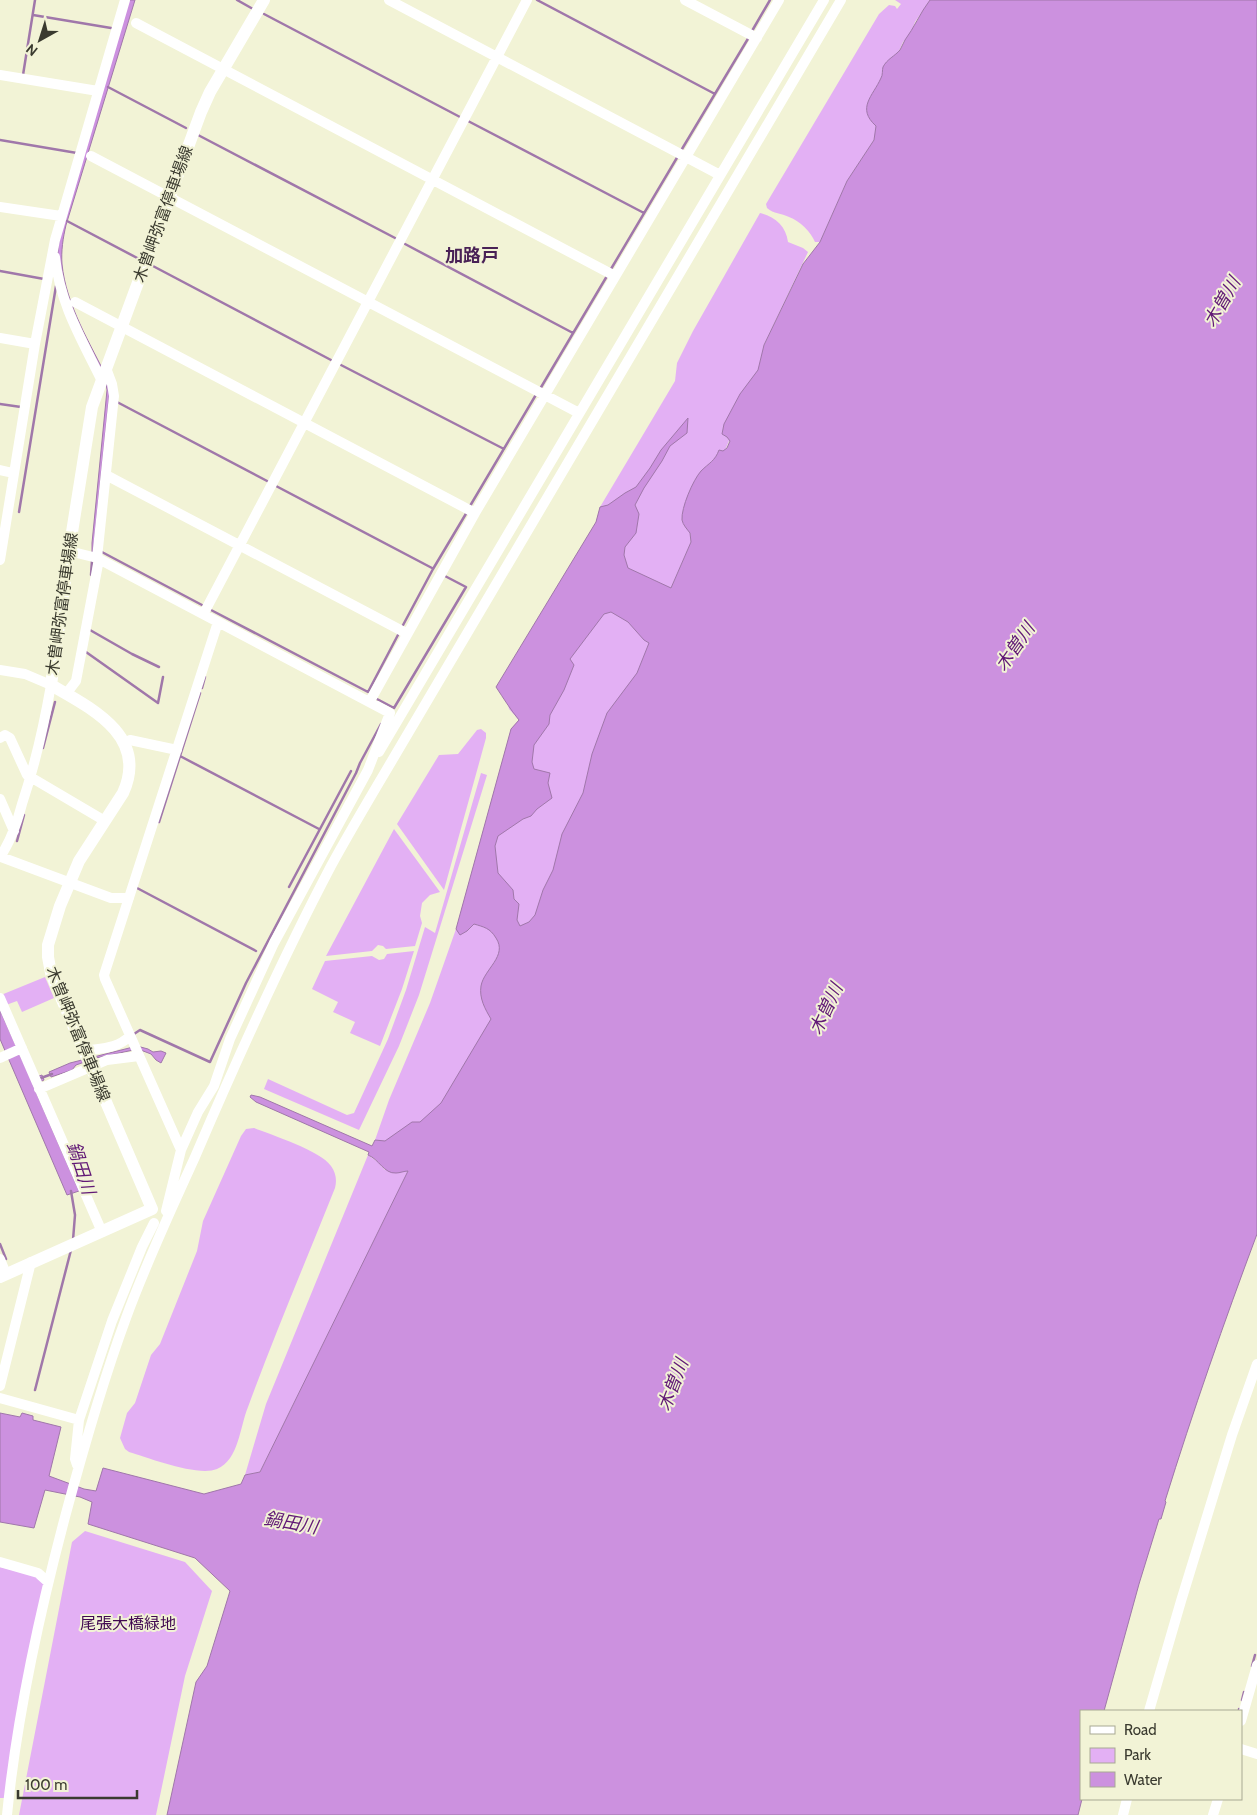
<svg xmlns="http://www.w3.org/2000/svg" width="1257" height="1815" font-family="Cabin,'Noto Sans JP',sans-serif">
  <rect width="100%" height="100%" fill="#f2f3d6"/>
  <!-- green -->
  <path fill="#e3b0f4" d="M895 0H930L915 22 910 35 903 42 888 76 874 140 847 181 820 242H815C811 232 800 221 789 217 781 213 774 214 767 208L766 204 879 14 889 5 895 6 897 9 901 4Z
    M760 213C775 217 786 226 788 242L803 248 808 252 764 345 762 363 690 533 691 542 668 595 635 585 596 522 600 507 675 381 677 363 693 331Z
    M595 601 654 632 521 968 424 1141 381 1142 375 1140 389 1100 430 1003 456 929 511 729 519 720 509 709 507 701 502 696Z
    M481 729 486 733V738L444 890 397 824 439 755 458 754 477 730Z
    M481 773 487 775 419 995 399 1046 359 1130 264 1089 268 1079 347 1115 354 1113 388 1039 406 990 425 927 435 933Z
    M394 829 440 892 430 895 422 903 420 916 422 923 415 946 386 949 383 946 378 945 372 951 326 956Z
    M414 951 402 989 380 1046 350 1033 355 1022 333 1012 338 1002 312 989 325 961 372 956 379 960 384 959 387 954Z
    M45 977 54 998 22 1012 17 1001 6 1005 1 995Z
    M254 1128C272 1135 321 1151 331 1166 336 1173 337 1180 335 1188 306 1261 275 1333 248 1407 240 1426 239 1460 217 1469 198 1477 149 1458 129 1452L125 1449 120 1438 127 1413 135 1403 151 1355 160 1344 197 1251 203 1221 241 1136 246 1129Z
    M368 1155 378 1162 385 1170H409L260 1472 245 1475 266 1404Z
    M85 1531 185 1562 212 1591 185 1676 156 1815H19L72 1542Z
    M0 1567 36 1576 45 1584 6 1798H0Z"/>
  <!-- water -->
  <path fill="#cc91df" stroke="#a077aa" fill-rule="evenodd" d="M129 0H135L66 225C63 238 61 251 62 264 66 305 90 343 108 380L110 388 92 562V543L107 390 106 384C87 344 63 305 58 261 57 252 59 243 60 234Z
    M930 0H1257V1234C1224 1322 1193 1411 1165 1501L1166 1502 1161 1519H1159L1139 1584 1104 1711H1081L1082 1799 1078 1815H167L196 1682 207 1666 230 1591 195 1558 88 1524 92 1502 80 1497 45 1490 34 1528 0 1522V1413L20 1417 22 1413 33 1416V1420L61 1427 49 1476 84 1489 96 1491 103 1468 204 1494 241 1484 245 1475 260 1472 408 1171C404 1171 400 1173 396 1173 384 1174 379 1159 368 1155L369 1152 256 1102 250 1097 251 1095 260 1097 372 1146 375 1140 385 1141 412 1122H420L441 1103 491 1019C485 1009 479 998 481 986 484 969 508 956 496 938 490 928 484 927 474 924L467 931 460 935 456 929 511 729 519 720C510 709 504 699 496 687L596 522 600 507 608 505 625 493 636 487 650 468 661 450 688 418 687 433 670 446 662 461 644 488 635 505 639 514 636 533 625 547 624 555 628 568 671 588 691 542 690 533C687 529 683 525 682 520 681 508 693 480 701 471 709 463 715 461 719 450L723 451 727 448 730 441 727 437 722 434 724 424 740 394 758 370 764 345 803 264 820 242 847 181 874 140 876 126C856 108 873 96 881 78 883 75 882 70 883 67 887 59 895 56 900 50 902 47 903 43 905 40 914 28 920 13 930 0ZM611 612 628 622 644 640 649 643 637 673 607 713 592 754 583 793 562 834 553 870 543 890 535 915 529 922 520 926 517 920 519 904 514 899 513 890 498 873 495 846 498 836 523 819 531 816 537 809 552 798 548 783 550 773 534 769 532 762 534 745 549 724 550 715 564 690 574 665 570 659 604 614Z
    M0 1010 31 1079 42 1075 44 1080 33 1085 79 1191 67 1195 0 1039Z
    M137 1046 148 1049 153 1052 161 1051 166 1053 161 1063 156 1060 151 1054 138 1049 96 1058 76 1065 72 1070 51 1077 49 1072 70 1063Z"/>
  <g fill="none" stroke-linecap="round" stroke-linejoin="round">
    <!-- stream -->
    <path stroke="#a077aa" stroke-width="2.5" d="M237 0 253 9
      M537 0 715 94
      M264 14 460 117
      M33 15 111 28
      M752 31 770 0
      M23 75 35 0
      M108 87 186 128
      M468 121 644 213
      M198 135 397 239
      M0 140 77 153
      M682 149 749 37
      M67 221 141 260
      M405 244 573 333
      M151 265 331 360
      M611 269 678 156
      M0 271 44 279V280
      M339 364 504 449
      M540 389 607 276
      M117 402 269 482
      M0 404 21 407
      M276 486 432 568
      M470 506 537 393
      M19 512 56 286
      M100 551 202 605
      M91 575 92 560
      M211 610 368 692 399 633
      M402 627 433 569 467 512
      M90 630 132 654 159 667
      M86 652 158 703 163 677
      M202 688 205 677
      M377 699 394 708 466 587 443 575
      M43 748 55 702
      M180 756 319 829
      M159 822 200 693
      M17 841 24 815
      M289 887 351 771
      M137 888 256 951
      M134 1034 140 1030 210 1062 246 983 356 773 360 763 381 724
      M41 1078 52 1074
      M71 1191 75 1215 73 1240
      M0 1244 6 1259
      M35 1390 71 1250
      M1252 1666 1255 1655
      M1242 1700 1244 1692
      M1239 1711V1709"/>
    <!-- minor -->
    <path stroke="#fff" stroke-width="10" d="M389 0 720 175
      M685 0 757 38
      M136 23 615 276
      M0 75 98 91
      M91 156 579 413
      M0 207 61 216
      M55 257C60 304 81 338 101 379
      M75 302 475 513
      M0 338 35 344
      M0 470 13 473
      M106 475 406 633
      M69 551 97 558 390 713 368 770 274 943 230 1039 214 1086 198 1112 181 1150 166 1211
      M97 558 114 396 112 384 106 368
      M0 560 35 344 55 240 125 0
      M204 613 527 0
      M0 670 25 674 51 685C44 725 35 765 22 804 17 823 11 841 0 857
      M66 694 76 681 99 559
      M370 701 475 513 779 0
      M0 738 5 735 10 738 27 775 105 821
      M125 743 130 740 177 750
      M379 752 824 0
      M0 799 14 831
      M1 857 111 898H129
      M0 998 102 1232
      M84 1051C101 1048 117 1049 130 1036
      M0 1058 22 1048
      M39 1089 107 1060 139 1056
      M181 1150 105 979 104 975 218 622
      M0 1259 6 1274
      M0 1386 31 1262
      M0 1398 79 1420
      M77 1465 75 1459 79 1420 112 1321 142 1247 154 1223
      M0 1562 38 1573 48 1582
      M1149 1711 1181 1601 1232 1435 1257 1364
      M1241 1721 1257 1665
      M1241 1749 1257 1754
      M7 1815C17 1714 39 1615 65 1517 83 1450 102 1383 126 1318 146 1263 171 1210 195 1157 237 1059 281 961 331 866 349 833 368 801 387 769L841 0
      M1123 1815 1127 1799
      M1213 1815 1218 1799"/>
    <!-- major -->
    <path stroke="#fff" stroke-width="12" d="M0 1277 152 1209 57 988 51 973 48 957V945L60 906 79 861 123 793C149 736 91 708 51 685L69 551 92 407 201 112 210 92 264 0"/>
  </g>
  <g text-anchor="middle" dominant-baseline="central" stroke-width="4" stroke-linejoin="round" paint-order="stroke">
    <!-- street labels -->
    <g font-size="16" fill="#3a3a2f" stroke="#f2f3d6">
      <text transform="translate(163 214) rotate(-70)">木曽岬弥富停車場線</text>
      <text transform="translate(62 604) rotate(-82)">木曽岬弥富停車場線</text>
      <text transform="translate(78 1034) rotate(68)">木曽岬弥富停車場線</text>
    </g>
    <!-- park labels -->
    <g font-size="16" fill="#410951" stroke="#f2f3d6">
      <text x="128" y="1623">尾張大橋緑地</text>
    </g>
    <!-- neighbourhood labels -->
    <g font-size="18" font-weight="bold" fill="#492156" stroke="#f2f3d6">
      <text x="472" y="256">加路戸</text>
    </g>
    <!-- water labels -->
    <g font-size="18" font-style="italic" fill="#611976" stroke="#f2f3d6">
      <text transform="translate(1222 302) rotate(-60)">木曽川</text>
      <text transform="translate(1015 647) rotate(-55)">木曽川</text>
      <text transform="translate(826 1009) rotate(-65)">木曽川</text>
      <text transform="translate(81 1168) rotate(72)">鍋田川</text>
      <text transform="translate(673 1385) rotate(-69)">木曽川</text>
      <text transform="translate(291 1523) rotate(10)">鍋田川</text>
    </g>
  </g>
  <!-- legend -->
  <rect x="1080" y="1710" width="162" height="90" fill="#f2f3d6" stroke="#a8a993"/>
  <rect x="1090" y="1726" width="25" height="8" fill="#ffffff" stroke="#a8a993"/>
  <text x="1124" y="1735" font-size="15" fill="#3a3a2f">Road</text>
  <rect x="1090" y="1748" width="25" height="15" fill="#e3b0f4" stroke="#a8a993"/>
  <text x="1124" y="1760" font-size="15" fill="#3a3a2f">Park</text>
  <rect x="1090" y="1772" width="25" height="15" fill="#cc91df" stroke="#a8a993"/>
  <text x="1124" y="1785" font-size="15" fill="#3a3a2f">Water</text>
  <!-- north arrow -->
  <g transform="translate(40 40) rotate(219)" stroke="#f2f3d6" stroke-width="4" paint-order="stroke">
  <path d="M0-4L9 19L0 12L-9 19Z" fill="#3a3a2f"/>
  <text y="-8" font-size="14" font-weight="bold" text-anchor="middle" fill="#3a3a2f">N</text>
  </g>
  <!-- scale -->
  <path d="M18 1790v8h119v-8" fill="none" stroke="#3a3a2f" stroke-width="2.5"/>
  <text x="25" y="1790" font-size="15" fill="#3a3a2f" stroke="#f2f3d6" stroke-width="4" paint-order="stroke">100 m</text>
</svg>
